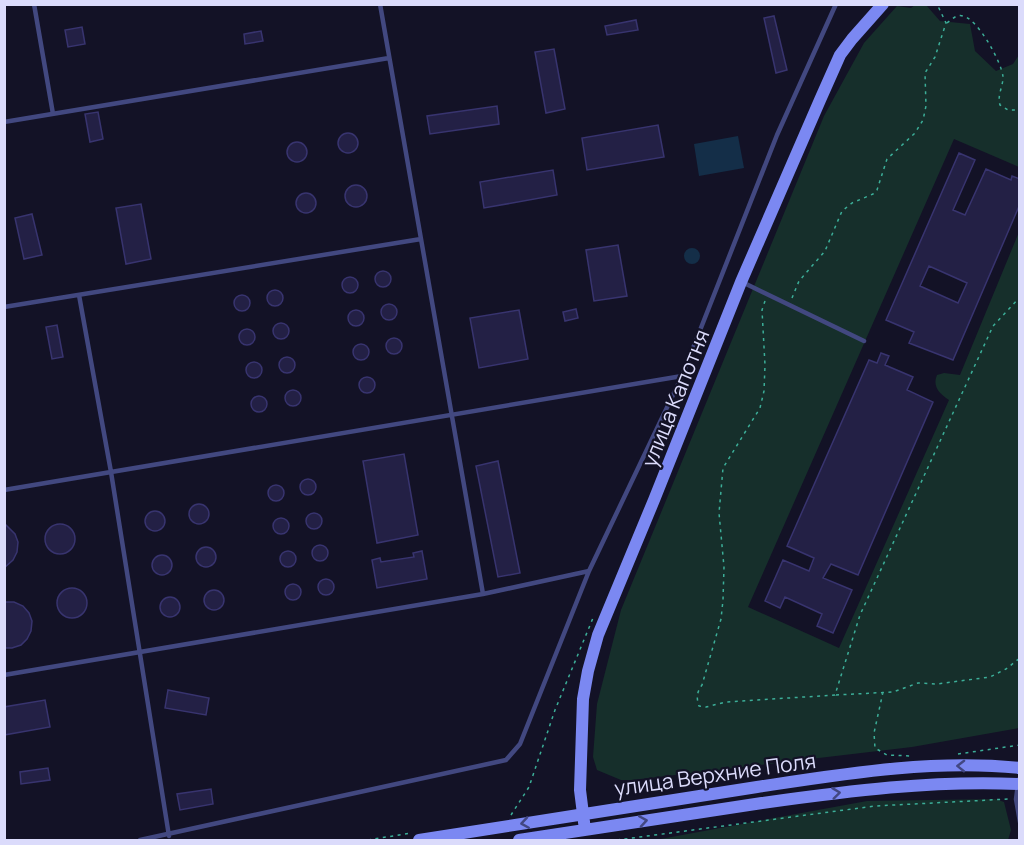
<svg xmlns="http://www.w3.org/2000/svg" width="1024" height="845" font-family="Manrope,sans-serif">
  <rect width="100%" height="100%" fill="#131226"/>
  <!-- green -->
  <path fill="#162f2b" d="M915 5H926L940 21 970 24 975 51 996 71 1013 64 1019 55V167L954 139 748 607 839 648 949 400C940 394 932 387 937 375L944 373 960 375 1019 232V728L912 747 632 780H621L597 770 593 757 597 704 621 610 824 116 864 43 897 6 911 8Z
    M995 799 1004 802 1011 830 1008 840H655L867 801Z"/>
  <!-- water -->
  <path fill="#142e48" d="M738 136 744 168 699 176 694 144Z
    M684 256a8 8 0 1 1 16 0a8 8 0 1 1-16 0Z"/>
  <!-- building -->
  <path fill="#232045" stroke="#38346f" stroke-width="1.5" fill-rule="evenodd" d="M774 16 787 70 776 73 764 18Z
    M636 20 638 30 607 35 605 26Z
    M82 27 85 44 68 47 65 30Z
    M261 31 263 41 245 44 244 34Z
    M554 49 565 109 546 113 535 52Z
    M497 106 499 124 430 134 427 116Z
    M98 112 103 139 90 142 85 114Z
    M658 125 664 157 587 170 582 138Z
    M338 143a10 10 0 1 1 20 0a10 10 0 1 1-20 0Z
    M287 152a10 10 0 1 1 20 0a10 10 0 1 1-20 0Z
    M959 153 975 160 953 210 965 215 986 169 1011 180 1012 176 1020 179V204L953 360 909 343 914 332 886 320ZM929 266 967 283 958 303 920 286Z
    M553 170 557 195 484 208 480 182Z
    M345 196a11 11 0 1 1 22 0a11 11 0 1 1-22 0Z
    M296 203a10 10 0 1 1 20 0a10 10 0 1 1-20 0Z
    M141 204 151 259 126 264 116 208Z
    M32 214 42 255 24 259 15 218Z
    M618 245 627 296 594 301 586 250Z
    M375 279a8 8 0 1 1 16 0a8 8 0 1 1-16 0Z
    M342 285a8 8 0 1 1 16 0a8 8 0 1 1-16 0Z
    M267 298a8 8 0 1 1 16 0a8 8 0 1 1-16 0Z
    M234 303a8 8 0 1 1 16 0a8 8 0 1 1-16 0Z
    M381 312a8 8 0 1 1 16 0a8 8 0 1 1-16 0Z
    M576 309 578 318 565 321 563 312Z
    M348 318a8 8 0 1 1 16 0a8 8 0 1 1-16 0Z
    M519 310 528 359 479 368 470 318Z
    M273 331a8 8 0 1 1 16 0a8 8 0 1 1-16 0Z
    M57 325 63 357 52 359 46 327Z
    M239 337a8 8 0 1 1 16 0a8 8 0 1 1-16 0Z
    M386 346a8 8 0 1 1 16 0a8 8 0 1 1-16 0Z
    M353 352a8 8 0 1 1 16 0a8 8 0 1 1-16 0Z
    M881 353 889 356 885 365 913 377 907 390 933 402 858 575 831 564 823 578 852 590 833 633 817 626 822 614 785 597 780 608 765 601 783 560 809 571 814 558 787 546 869 360 877 363Z
    M279 365a8 8 0 1 1 16 0a8 8 0 1 1-16 0Z
    M246 370a8 8 0 1 1 16 0a8 8 0 1 1-16 0Z
    M359 385a8 8 0 1 1 16 0a8 8 0 1 1-16 0Z
    M285 398a8 8 0 1 1 16 0a8 8 0 1 1-16 0Z
    M251 404a8 8 0 1 1 16 0a8 8 0 1 1-16 0Z
    M404 454 418 535 377 543 363 461Z
    M498 461 520 573 498 577 476 466Z
    M300 487a8 8 0 1 1 16 0a8 8 0 1 1-16 0Z
    M268 493a8 8 0 1 1 16 0a8 8 0 1 1-16 0Z
    M189 514a10 10 0 1 1 20 0a10 10 0 1 1-20 0Z
    M145 521a10 10 0 1 1 20 0a10 10 0 1 1-20 0Z
    M306 521a8 8 0 1 1 16 0a8 8 0 1 1-16 0Z
    M273 526a8 8 0 1 1 16 0a8 8 0 1 1-16 0Z
    M4 523 15 534 18 542 17 552 13 560 4 568Z
    M45 539a15 15 0 1 1 30 0a15 15 0 1 1-30 0Z
    M312 553a8 8 0 1 1 16 0a8 8 0 1 1-16 0Z
    M196 557a10 10 0 1 1 20 0a10 10 0 1 1-20 0Z
    M280 559a8 8 0 1 1 16 0a8 8 0 1 1-16 0Z
    M422 551 427 579 377 588 372 560 380 558 381 562 414 557 413 553Z
    M152 565a10 10 0 1 1 20 0a10 10 0 1 1-20 0Z
    M318 587a8 8 0 1 1 16 0a8 8 0 1 1-16 0Z
    M285 592a8 8 0 1 1 16 0a8 8 0 1 1-16 0Z
    M57 603a15 15 0 1 1 30 0a15 15 0 1 1-30 0Z
    M204 600a10 10 0 1 1 20 0a10 10 0 1 1-20 0Z
    M160 607a10 10 0 1 1 20 0a10 10 0 1 1-20 0Z
    M4 602H14L23 606 29 613 32 621 31 631 27 639 21 645 12 648H4Z
    M168 690 209 698 206 715 165 708Z
    M45 700 50 727 4 735V707Z
    M48 768 50 780 21 784 20 772Z
    M211 789 213 804 180 810 177 794Z"/>
  <g fill="none" stroke-linecap="round" stroke-linejoin="round">
    <!-- path -->
    <path stroke="#3cae98" stroke-width="1.5" stroke-dasharray="3 4.5" stroke-linecap="butt" d="M1002 4 1019 5
      M947 23C952 19 957 14 963 16 978 19 1002 63 1003 77 1003 87 997 95 1000 105L1008 110H1020
      M792 298 799 281 825 251 842 211 852 203 873 194 877 190 887 159 915 133 923 120 926 106 925 73 935 57 946 23 937 4
      M765 301 762 310 765 365 764 391 760 408 723 468 719 513 724 567 723 600 721 619 702 685C697 692 696 697 699 706L706 707 726 702 835 695 860 615 993 326 1020 297
      M883 692 874 733 875 748 887 755 911 756
      M836 695 893 692 918 683 937 684 990 677 1006 669 1020 658
      M958 754 1020 745
      M511 815 529 787 555 710 593 618
      M368 840 411 833
      M617 840 875 806 1009 799"/>
    <!-- lane -->
    <path stroke="#424880" stroke-width="4.5" d="M34 4 53 114
      M380 4 483 594
      M4 122 389 58
      M742 282 864 341
      M79 295 111 472 169 836
      M4 307 421 239
      M682 376 777 135 836 4
      M4 490 682 376 589 571 520 744 506 760 140 840
      M4 675 483 594 589 571
      M1018 784 1016 799 1020 822"/>
    <!-- secondary -->
    <path stroke="#7b88f2" stroke-width="12" d="M585 830 580 790 583 699 588 671 598 635 654 500 741 282 820 100 840 55 852 39 883 4
      M419 840C532 823 644 804 757 787 843 774 932 759 1020 768
      M519 840C600 827 681 815 762 803 848 791 932 780 1020 784"/>
  </g>
  <!-- one-way arrows -->
  <defs><path id="oneway-chevron" d="M-2-3.5L2.5 0L-2 3.5" fill="none" stroke-width="1.6" stroke-linecap="round" stroke-linejoin="round" transform="scale(1.5)"/></defs>
  <g stroke="#424782">
    <use href="#oneway-chevron" transform="translate(961 766) rotate(-179)"/>
    <use href="#oneway-chevron" transform="translate(836 793) rotate(-7)"/>
    <use href="#oneway-chevron" transform="translate(643 821) rotate(-9)"/>
    <use href="#oneway-chevron" transform="translate(525 823) rotate(171)"/>
  </g>
  <g text-anchor="middle" dominant-baseline="central" stroke-width="4.5" stroke-linejoin="round" paint-order="stroke">
    <!-- street labels -->
    <g font-size="21" fill="#dbdbfb" stroke="#131226">
      <text transform="translate(675 398) rotate(-68)">улица Капотня</text>
      <text transform="translate(715 774) rotate(-8)">улица Верхние Поля</text>
    </g>
  </g>
  <!-- border -->
  <rect width="1024" height="845" fill="none" stroke="#dbdbfb" stroke-width="12"/>
</svg>
